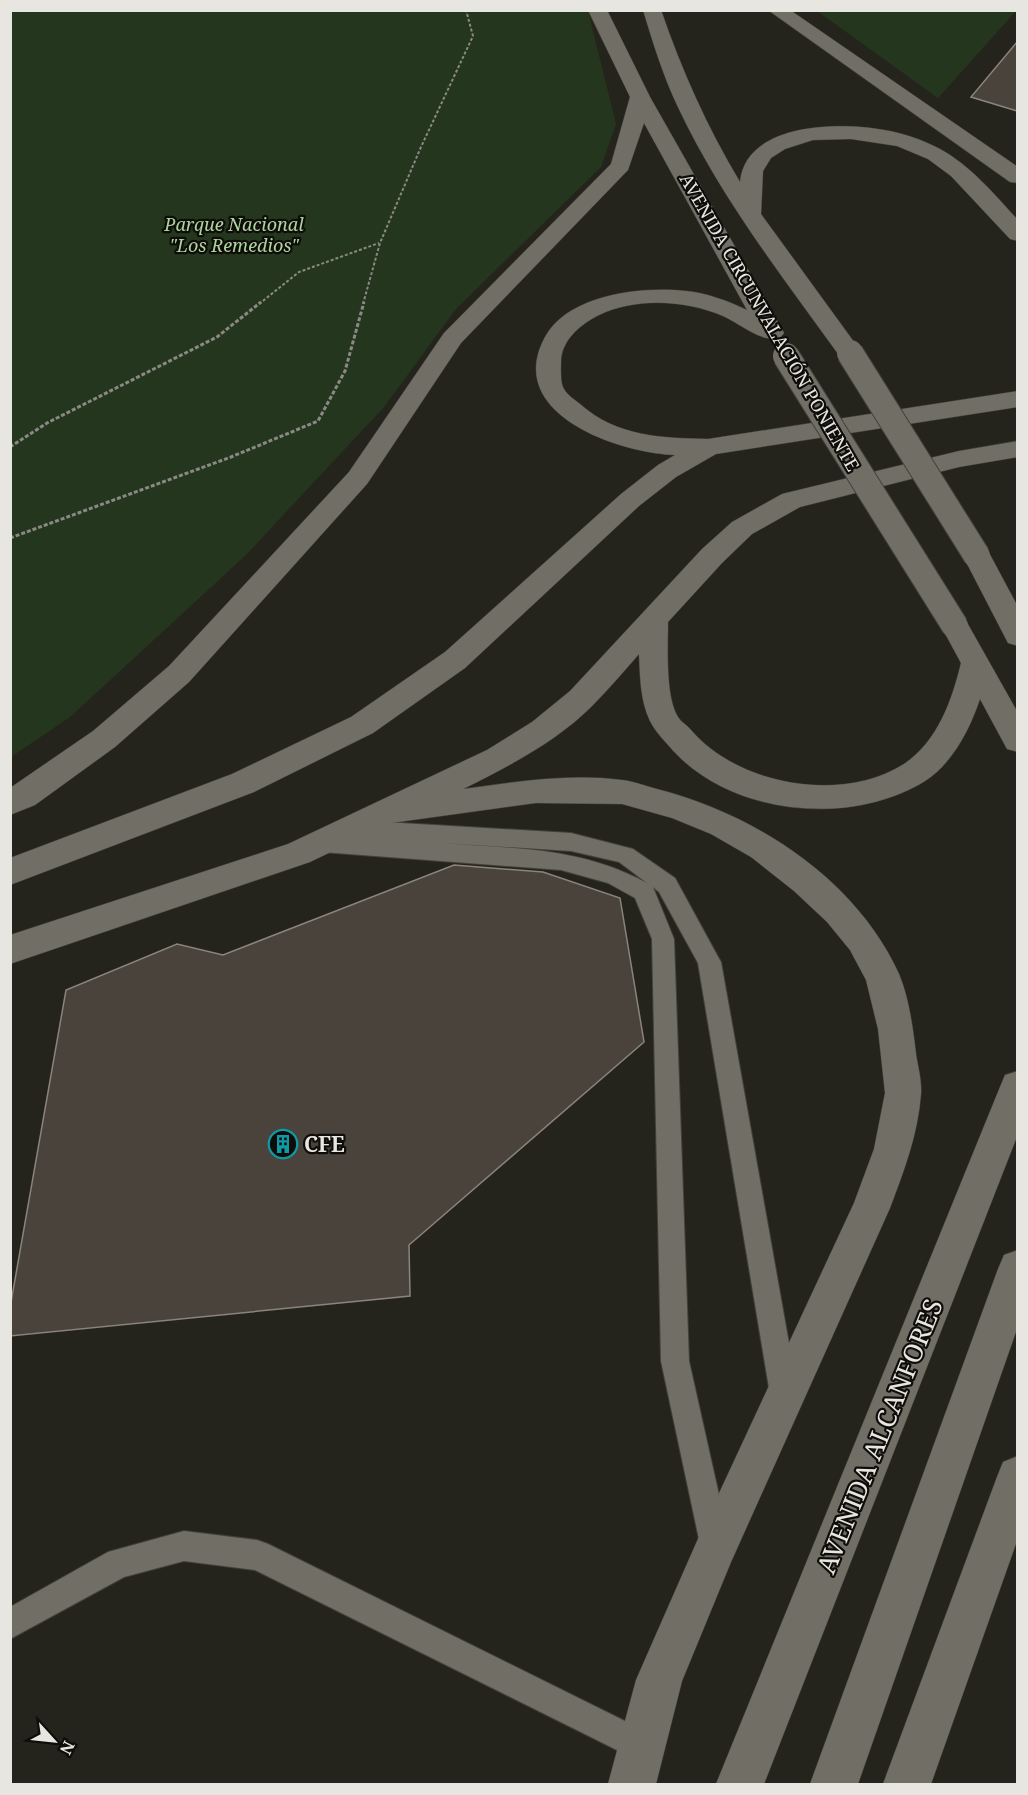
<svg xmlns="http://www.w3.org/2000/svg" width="1028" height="1795" font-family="'Noto Serif',serif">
  <rect width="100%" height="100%" fill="#25241c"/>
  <!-- green -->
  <path fill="#25361f" d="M11 10 588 11 616 124 601 167 456 309 384 407 245 556 70 717 11 757Z
    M817 11H1016L938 98Z"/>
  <!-- building -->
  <path fill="#49433c" stroke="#8b847c" stroke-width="1.5" d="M1017 42V111L971 97Z
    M454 865 543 872 620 898 644 1042 409 1245 410 1296 10 1336V1308L66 990 177 944 223 955Z"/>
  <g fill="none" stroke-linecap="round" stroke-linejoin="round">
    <!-- service casing -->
    <g stroke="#42413b" stroke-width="2">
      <path id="service" d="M351 820 571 833 633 849 675 878 717 955 721 962 798 1394 794 1404 784 1408 774 1404 770 1394 698 963 659 892 653 887 674 939 689 1361 730 1544 725 1554 715 1559 705 1554 700 1544 661 1361 652 939 635 898 608 883 561 870 322 852 314 849 311 843 314 837 322 834 346 836 340 829 343 823ZM443 843 571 851 619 862 647 883C580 847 517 849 443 843Z
        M184 1531 257 1540 268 1544 653 1735 658 1746 653 1757 642 1762 631 1757 255 1570 184 1561 124 1577 10 1639V1607L108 1552Z"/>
    </g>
    <!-- minor casing -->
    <g stroke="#42413b" stroke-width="1">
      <path id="minor" d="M1018 1456V1538L931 1784H883L997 1477 1003 1462Z"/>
    </g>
    <!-- secondary casing -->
    <g stroke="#42413b" stroke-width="1">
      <path id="secondary" d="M588 10H607L650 97 784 333 780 338C761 343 741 324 723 316 686 300 636 297 599 315 581 324 561 340 561 362 561 369 560 383 564 389 567 395 575 400 580 404 617 437 662 438 708 439L1018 391V407L716 454 676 477 639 506 465 668 373 733 254 792 10 885V858L232 774 351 717 445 652 621 494 658 465 675 455C619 453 503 414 545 337 568 294 643 286 686 291 707 293 728 301 747 310L644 123 628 170 461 343 367 484 189 682 115 747 35 805 10 815V788L93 731 169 666 349 472 444 333 611 164 630 97Z
        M643 10H661C682 71 707 127 740 182 746 122 840 122 884 130 903 133 923 140 940 149 971 166 994 194 1018 220V241L1010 239 951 176 928 159 897 146 851 139 813 140 785 149 771 158 763 171 761 214 862 353 859 358 850 360 841 358C782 276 720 197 677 105 663 75 653 43 643 10Z
        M768 10H790L1018 167V183L1010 182Z
        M1018 441V457L959 467 800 507 752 534 722 563 668 622C668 646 665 696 678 717 681 722 687 725 691 730 738 785 841 804 904 764 938 741 952 700 961 663L941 626 945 619 955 616 965 619 1018 713V752L1007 749 980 699C970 729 952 764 925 781 849 828 727 815 669 746 662 738 655 731 650 721 640 700 640 676 639 654 624 671 609 689 592 706 556 742 509 766 463 789 514 782 570 773 622 780 633 781 645 786 657 789 755 814 856 879 899 974 909 998 913 1028 916 1054 918 1067 922 1081 921 1094 918 1134 904 1171 890 1208L731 1562 682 1681 656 1784H608L636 1680 643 1664 701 1532 854 1203 874 1149 885 1093 878 1029 866 980 850 950 827 922 794 891 751 857 711 834 672 818 622 804 536 803 391 823 310 862 10 964V935L288 844 487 750 532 722 570 691 702 549 732 522 782 494 959 451Z
        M977 547 987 549 1018 607V646L1008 643 963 556 967 549Z
        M1018 1071V1134L764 1784H716L1000 1087 1005 1075Z
        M1018 1250V1326L858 1784H810L998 1269 1004 1255Z"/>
    </g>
    <!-- path-far1 -->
    <path stroke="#8a8983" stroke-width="2" stroke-dasharray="3 2" stroke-linecap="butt" d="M259 304 299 272 379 243
      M363 304 380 243 421 147 473 36 466 10"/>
    <!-- path -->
    <path stroke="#8a8983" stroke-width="3" stroke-dasharray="4 2" stroke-linecap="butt" d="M10 447 47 423 217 337 261 302
      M10 538 231 457 318 421 345 371 364 302"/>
    <!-- service -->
    <use href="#service" fill="#706e65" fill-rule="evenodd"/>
    <!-- minor -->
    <use href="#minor" fill="#706e65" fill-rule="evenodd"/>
    <!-- secondary -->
    <use href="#secondary" fill="#706e65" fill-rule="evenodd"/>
    <!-- secondary-bridge casing -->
    <g stroke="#42413b" stroke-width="28" stroke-linecap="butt">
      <path id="secondary-bridge" d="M850 353 977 556
        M786 356 955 626"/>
    </g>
    <!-- secondary-bridge -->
    <use href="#secondary-bridge" stroke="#706e65" stroke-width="26"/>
  </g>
  <!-- icons -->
  <defs>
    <g id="building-ring" transform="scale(1.5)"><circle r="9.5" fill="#0e0d09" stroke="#0f9aa8" stroke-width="1.5"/><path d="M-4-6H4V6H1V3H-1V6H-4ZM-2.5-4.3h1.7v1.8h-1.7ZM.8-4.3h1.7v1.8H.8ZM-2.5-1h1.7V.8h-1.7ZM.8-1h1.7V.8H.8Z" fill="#0f9aa8"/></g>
  </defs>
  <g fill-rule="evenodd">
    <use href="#building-ring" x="283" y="1144"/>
  </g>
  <g text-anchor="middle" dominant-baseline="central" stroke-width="4.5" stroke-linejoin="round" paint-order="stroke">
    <!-- far-park labels -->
    <g font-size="18" font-style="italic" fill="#add49f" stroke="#0e0d09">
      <text x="234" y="224">Parque Nacional<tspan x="234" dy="21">"Los Remedios"</tspan></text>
    </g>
    <!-- far-street labels -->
    <g font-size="18" fill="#e7e6e1" stroke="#0e0d09">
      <text transform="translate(770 322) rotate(60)">AVENIDA CIRCUNVALACIÓN PONIENTE</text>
    </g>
    <!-- poi labels -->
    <g font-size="21" font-weight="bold" fill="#e7e6e1" stroke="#0e0d09" text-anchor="start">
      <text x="304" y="1144">CFE</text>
    </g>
    <!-- near-street labels -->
    <g font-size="26" fill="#e7e6e1" stroke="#0e0d09">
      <text transform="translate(879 1436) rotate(-68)">AVENIDA ALCANFORES</text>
    </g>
  </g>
  <!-- border -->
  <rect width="1028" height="1795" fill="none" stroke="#e7e6e1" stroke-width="24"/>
  <!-- north arrow -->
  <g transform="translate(54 1741) rotate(117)" stroke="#0e0d09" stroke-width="4.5" paint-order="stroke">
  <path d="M0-4.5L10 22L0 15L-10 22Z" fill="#e7e6e1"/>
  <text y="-9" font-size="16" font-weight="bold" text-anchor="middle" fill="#e7e6e1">N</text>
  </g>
</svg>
